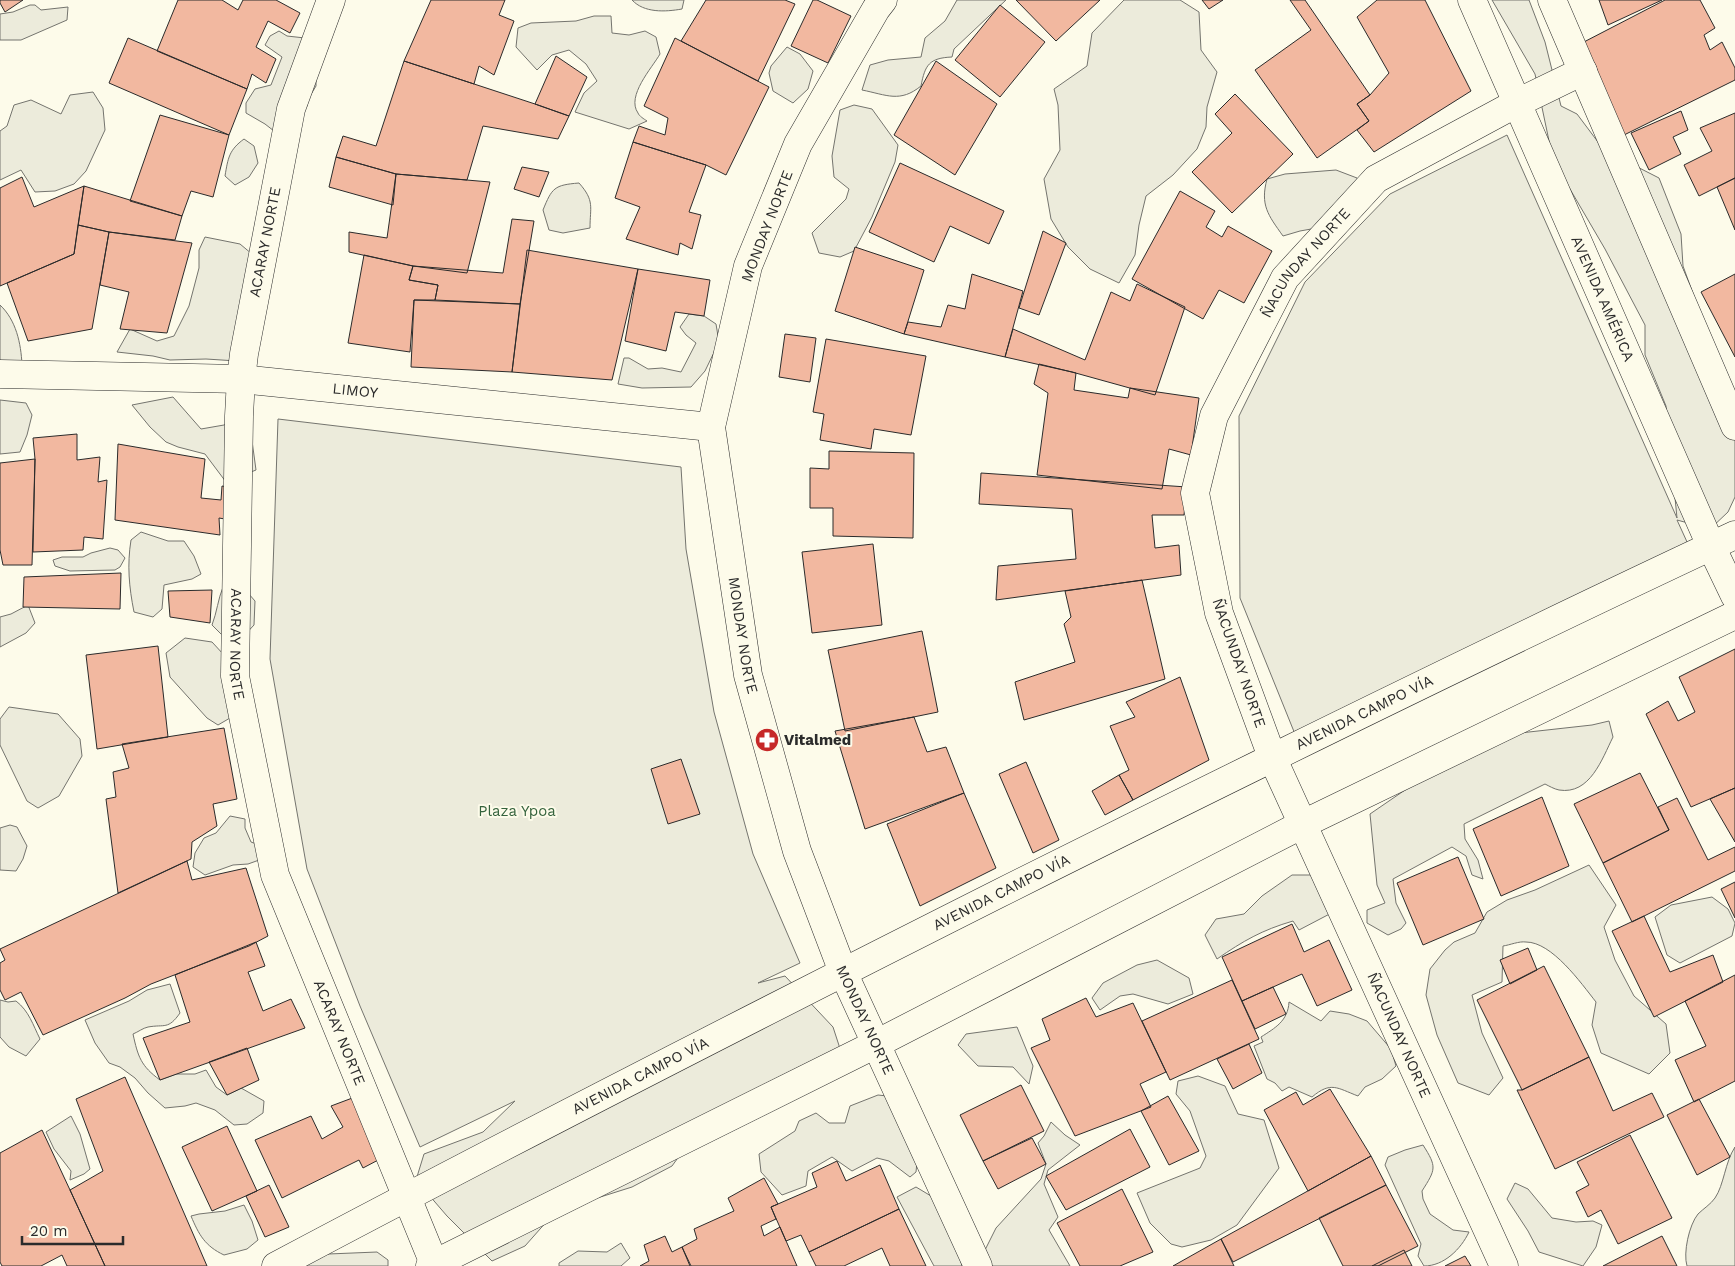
<svg xmlns="http://www.w3.org/2000/svg" width="1735" height="1266" font-family="'Work Sans',sans-serif">
  <rect width="100%" height="100%" fill="#fdfbea"/>
  <!-- green -->
  <path fill="#ecebdb" stroke="#74746e" d="M632 0H684L682 9C665 12 644 13 632 0Z
    M957 0H1006L954 49 952 57C929 58 925 65 921 86 900 103 887 95 862 90L870 65 888 60 921 57 925 38 945 21Z
    M1124 0H1180L1199 12 1201 50 1217 72 1207 107 1206 127 1197 149 1173 175 1146 196 1139 225 1135 255 1119 283 1090 269 1068 247 1051 219 1044 179 1060 150 1058 105 1054 89 1087 66 1092 33Z
    M1492 0H1529L1545 42 1561 106 1577 114 1604 150 1659 178 1681 234 1683 266 1735 409V497L1728 512 1710 529 1677 520 1693 555 1299 744 1240 598 1239 416 1305 282 1390 194 1507 135 1677 518 1666 406 1645 355V325L1605 249 1553 160 1535 74Z
    M30 5H35L41 10 68 7 67 20 21 40H0V14L13 12Z
    M594 16H611L612 33 629 35 645 31 656 37 660 54C652 68 626 96 638 113 639 116 644 119 647 121L629 129 575 112 584 93 597 81 586 64 569 50 552 55 537 70 516 47 518 28 531 23 576 21Z
    M279 31 287 36 305 38 316 65V86L307 101V106L300 116 274 131 265 124 246 113V103L255 89 271 85 282 57 265 45 270 36Z
    M787 47 800 54 813 71 808 89 793 103 773 91 769 73 771 66Z
    M93 92 103 108 105 130 86 171 74 184 55 191 35 192 21 170 0 180V131L7 126 14 105 31 100 61 114 70 95Z
    M854 105 872 109 898 145 895 162 872 217 854 251 840 257 819 253 812 233 846 199 849 189 834 177 832 156 840 110Z
    M244 139 254 146 258 163 249 177 235 185 225 176C228 158 229 150 244 139Z
    M1336 170 1357 178 1361 189 1328 226 1300 231 1283 236C1268 215 1260 205 1267 179L1285 174Z
    M579 183C595 201 590 207 590 228L563 233 549 230 543 210C552 188 554 185 579 183Z
    M205 237 240 244 264 264 237 361 206 359 170 360 153 356 117 352 130 329 157 341 174 336 189 306 199 268V250Z
    M0 305C16 320 21 343 22 365L0 373Z
    M689 314 704 316 716 324 719 342 705 371 691 387 642 388 618 384 624 358H629L648 369 662 368 681 372 696 343 686 335 680 327Z
    M173 397 201 429 224 425 239 416 250 426 256 470 226 482 205 454 178 447 166 442 150 427 132 405Z
    M0 400 26 403 32 415 27 435 20 452 0 454Z
    M278 419 681 467 686 549 714 712 753 854 800 963 758 983 785 976 833 1027 846 1067 688 1144 672 1166 632 1187 556 1211 525 1246 492 1261 447 1216 416 1180 424 1154 483 1132 515 1101 420 1147 360 1006 307 869 270 659Z
    M141 532 168 541H184L194 556 201 574 192 579 164 585 162 609 153 617 134 612C129 587 127 565 131 540Z
    M110 548 118 550 125 558 120 567 115 570 70 571 55 566 53 560 62 557H83L91 553Z
    M241 585 255 601 254 625 241 639 222 635 212 625C217 612 218 599 223 587Z
    M28 605 35 623 26 633 0 647V617L11 614Z
    M185 638 212 642 224 655 230 718 218 725 207 718 170 677 166 653Z
    M9 707 58 714 80 739 82 756 59 796 38 808 27 801 0 745V719Z
    M1609 721 1613 737C1602 759 1590 795 1559 790 1554 789 1549 786 1545 784L1464 824 1465 839 1478 860 1483 879 1472 875 1466 856 1452 847 1393 879 1396 903 1406 923 1401 929 1388 935 1367 923V910L1385 903 1377 885 1370 814 1424 777 1502 735 1592 725Z
    M230 816 245 819V828L251 842 264 847 262 859 248 864 233 865 205 875 193 867 195 853 204 838 216 833Z
    M10 825 17 827 27 846 23 859 16 871 0 870V828Z
    M1589 865 1616 905 1604 927 1615 960 1634 996 1666 1024 1670 1053 1649 1074 1601 1053 1592 1025 1596 1002C1581 983 1552 942 1526 942 1519 941 1510 945 1503 946L1502 982 1472 995 1482 1033 1503 1078 1489 1095 1458 1083 1437 1035 1426 995 1430 969 1445 950 1454 942 1475 933 1487 912 1507 900 1535 890Z
    M1292 875H1310L1333 882 1341 908 1299 930 1293 921C1262 930 1243 941 1217 959L1205 935 1216 919 1244 914 1262 896Z
    M1712 897 1728 909 1735 923 1732 936 1680 963 1667 955 1655 917 1671 905Z
    M1157 960 1189 978 1193 994 1168 1004 1133 994 1120 996 1100 1010 1092 998 1103 983 1137 965Z
    M170 984 180 1013C168 1030 165 1024 148 1027 143 1028 138 1032 133 1034 138 1057 141 1066 160 1080L176 1074H195L206 1070 216 1087 227 1095 241 1088 264 1101 263 1113 247 1124 234 1125 215 1110 196 1103 185 1106 165 1108 148 1093 135 1078 120 1067 109 1063 95 1043 85 1020 129 1001 147 990Z
    M0 1000 8 1002 16 1001C29 1011 33 1025 40 1039L26 1056 9 1047 0 1037Z
    M1289 1002 1321 1021 1330 1011 1349 1014 1367 1021 1391 1049 1396 1066 1382 1079 1365 1087 1358 1096C1337 1088 1331 1081 1312 1097L1289 1087 1282 1091 1275 1083 1267 1079 1254 1046 1263 1042 1261 1037C1275 1028 1288 1021 1289 1002Z
    M1017 1027 1033 1066 1029 1084 1013 1067 978 1066 958 1045 966 1034Z
    M1198 1076 1225 1086 1238 1114 1264 1120 1279 1168 1237 1225 1211 1240 1182 1247 1171 1244 1150 1223 1137 1193 1200 1168 1206 1156 1190 1111 1176 1094 1178 1081Z
    M878 1095 896 1097 917 1162 916 1172 910 1177 889 1161 877 1158 852 1171 832 1157 808 1171 806 1186 782 1195 761 1172 759 1154 795 1131 799 1121 816 1113 829 1123H845L850 1106Z
    M71 1116 80 1134 90 1169 84 1174 70 1180 71 1171 54 1149 46 1132Z
    M1051 1122 1065 1135 1080 1145 1048 1170 1044 1184 1058 1217 1049 1230 1070 1266H992L985 1250 996 1228 1041 1179 1046 1164 1038 1143 1044 1136Z
    M1423 1145C1437 1167 1436 1169 1422 1191L1423 1199 1430 1214 1453 1230 1469 1232C1461 1249 1444 1266 1424 1266L1418 1256 1421 1244 1385 1165 1388 1157 1405 1150Z
    M1735 1147V1266H1687C1683 1253 1689 1225 1698 1214 1703 1209 1711 1204 1715 1198 1724 1185 1725 1162 1735 1147Z
    M1515 1183 1528 1189 1552 1218 1576 1222 1593 1221 1602 1225 1596 1247 1583 1266 1539 1252 1528 1231 1507 1199Z
    M916 1187 931 1196 950 1219 962 1266H934L897 1197Z
    M244 1205 252 1221 258 1240 247 1249 224 1255C205 1246 199 1235 191 1216L199 1214 225 1211Z
    M621 1243 630 1258 621 1266H559V1263L578 1251 607 1252Z
    M377 1252 388 1260V1266H278L304 1255Z"/>
  <!-- building -->
  <path fill="#f2b8a0" stroke="#2b2b2b" d="M0 0H23L5 12 0 3Z
    M178 0H222L238 10 243 0H276L300 13 290 33 268 21 256 47 276 59 266 83 252 74 247 89 157 51Z
    M431 0H505L499 15 514 21 494 75 479 66 474 84 404 61Z
    M706 0H785L795 4 758 81 681 41Z
    M813 0H817L851 16 828 63 791 46Z
    M1016 0H1100L1056 41Z
    M1202 0H1223L1209 9Z
    M1290 0H1305L1370 95 1357 104 1369 121 1317 158 1255 70 1311 30Z
    M1377 0H1425L1471 91 1374 152 1357 130 1369 121 1357 104 1370 95 1389 73 1357 17Z
    M1599 0H1662L1608 25Z
    M1665 0H1700L1715 28 1704 35 1710 50 1722 42 1735 68V80L1624 135 1580 44Z
    M1000 5 1045 42 1000 97 955 60Z
    M128 38 247 89 229 135 109 83Z
    M675 38 769 87 726 175 706 165 633 142 639 126 665 135 668 118 644 106Z
    M556 56 587 77 569 116 535 104Z
    M404 61 535 104 569 116 558 139 483 126 467 180 396 174 336 157 343 136 376 146Z
    M936 61 997 104 955 175 894 135Z
    M1235 94 1293 154 1232 213 1192 172 1232 133 1215 114Z
    M1681 111 1688 130 1673 137 1681 154 1649 170 1631 133Z
    M1735 113V178L1699 196 1684 165 1712 151 1700 128Z
    M160 115 229 135 213 197 191 191 182 216 130 201Z
    M633 142 706 165 689 212 701 215 692 249 680 243 678 255 626 239 640 207 615 198Z
    M336 157 396 174 393 205 329 187Z
    M900 163 1004 211 989 244 950 226 934 262 869 232Z
    M522 167 549 172 539 197 514 189Z
    M396 174 490 182 467 273 413 266 349 252V232L387 238Z
    M22 177 34 207 84 186 74 254 0 286V188Z
    M1735 178V230L1717 187Z
    M84 186 182 216 175 240 109 232 78 225Z
    M1180 191 1215 211 1206 227 1222 237 1228 226 1272 251 1244 303 1219 290 1203 319 1132 279Z
    M512 219 534 221 520 304 435 300 438 285 409 280 413 266 503 273Z
    M78 225 109 232 92 329 28 341 7 283 74 254Z
    M1043 231 1066 243 1039 315 1019 308Z
    M109 232 192 243 167 333 120 329 129 292 100 285Z
    M855 247 924 270 904 334 835 311Z
    M527 250 638 269 612 380 512 372Z
    M364 255 413 266 409 280 438 285 435 300H414L410 352 348 343Z
    M638 269 710 280 704 316 675 312 666 351 625 341Z
    M972 274 1023 291 1005 357 904 334 908 322 941 327 948 305 965 309Z
    M1735 274V357L1701 292Z
    M1137 284 1185 307 1155 395 1072 372 1005 357 1013 329 1085 360 1111 292 1130 301Z
    M414 300 520 304 512 372 411 367Z
    M785 334 816 338 810 382 779 377Z
    M826 339 926 356 911 435 874 429 871 449 820 440 824 414 813 412Z
    M1039 364 1076 373 1074 390 1128 398 1130 388 1199 398 1191 455 1169 449 1162 489 1037 475 1048 393 1034 384Z
    M77 434V460L100 457 98 482 107 480 103 539 84 537 83 550 33 552 35 459 33 438Z
    M118 444 205 459 201 498 221 500 222 486 232 488 231 520 219 518 220 535 115 520Z
    M829 451 914 453 913 538 833 536V508H810V468L829 469Z
    M35 459 32 565H3L0 550V463Z
    M981 473 1187 487 1184 515H1152L1155 548 1179 545 1181 575 996 600 998 566 1076 559 1072 509 979 504Z
    M873 544 882 625 812 633 802 552Z
    M121 573 120 609 23 607 24 577Z
    M1142 580 1165 679 1024 720 1015 682 1075 662 1064 624 1071 617 1065 591Z
    M212 590 210 623 170 617 168 591Z
    M922 631 938 712 845 731 828 650Z
    M158 646 168 737 97 749 86 655Z
    M1735 649V788L1691 807 1646 714 1668 701 1678 721 1695 712 1679 677Z
    M1180 677 1209 760 1133 800 1119 775 1129 770 1110 726 1135 717 1126 702Z
    M914 717 927 752 946 747 964 793 865 829 835 731Z
    M224 728 237 799 213 804 217 826 192 842 191 859 118 893 106 799 116 797 113 772 129 768 122 744Z
    M681 759 700 814 668 824 651 769Z
    M1026 762 1059 840 1033 853 999 774Z
    M1640 773 1669 830 1603 863 1574 804Z
    M1119 775 1133 800 1105 815 1092 791Z
    M1735 788V842L1710 799Z
    M964 793 996 868 920 906 887 824Z
    M1542 797 1569 866 1501 896 1473 829Z
    M1677 798 1708 860 1735 847V871L1632 922 1603 863 1669 830 1658 807Z
    M1458 857 1484 919 1423 945 1397 883Z
    M187 861 192 880 246 868 268 936 249 946 151 984 125 998 43 1035 21 992 5 1000 0 990V963L5 960 0 949Z
    M1735 882V918L1721 889Z
    M1644 916 1670 972 1713 955 1723 982 1654 1017 1612 931Z
    M1292 924 1304 952 1329 940 1352 990 1317 1006 1302 974 1242 1001 1222 957Z
    M256 942 265 966 248 972 263 1011 291 999 305 1028 160 1080 143 1038 190 1022 175 975Z
    M1528 948 1537 970 1510 984 1500 960Z
    M1544 966 1589 1057 1522 1090 1477 1000Z
    M1735 975V1081L1694 1102 1675 1060 1706 1046 1685 1001Z
    M1232 980 1259 1039 1170 1080 1142 1021Z
    M1273 987 1286 1014 1255 1029 1242 1001Z
    M1086 998 1096 1017 1133 1003 1166 1072 1140 1084 1151 1107 1075 1136 1031 1048 1050 1040 1042 1019Z
    M1249 1044 1262 1073 1233 1089 1217 1059Z
    M247 1048 259 1080 227 1095 209 1062Z
    M1589 1057 1613 1111 1652 1093 1664 1117 1555 1169 1517 1090H1522Z
    M125 1077 207 1266H105L70 1190 103 1171 76 1099Z
    M1021 1085 1044 1131 983 1161 960 1115Z
    M1330 1089 1371 1156 1308 1191 1264 1110 1296 1092 1303 1105Z
    M1168 1096 1199 1151 1169 1165 1141 1111Z
    M355 1097 382 1158 363 1168 359 1160 282 1198 255 1140 311 1116 322 1139 343 1127 331 1106Z
    M1699 1099 1730 1157 1697 1175 1667 1115Z
    M227 1126 257 1191 212 1211 182 1147Z
    M1130 1129 1150 1167 1066 1210 1046 1176Z
    M42 1130 70 1190 105 1266H67L62 1255 41 1266H2L0 1262V1153Z
    M1630 1135 1672 1218 1618 1244 1601 1210 1588 1217 1576 1192 1589 1185 1577 1162Z
    M1032 1138 1046 1164 998 1189 983 1161Z
    M1371 1156 1386 1185 1233 1262 1221 1239Z
    M837 1161 846 1181 880 1165 899 1209 809 1252 801 1235 786 1241 771 1207 817 1187 812 1173Z
    M764 1178 778 1204 771 1207 776 1219 761 1226 764 1236 780 1227 797 1266H691L682 1247 697 1239 694 1229 734 1211 728 1198Z
    M269 1185 289 1227 265 1237 246 1196Z
    M1386 1185 1418 1246 1378 1266H1343L1319 1218Z
    M1122 1189 1153 1252 1120 1266H1080L1057 1223Z
    M899 1209 926 1266H890L882 1248 844 1266H816L809 1252Z
    M665 1236 672 1252 682 1247 690 1266H640L649 1261 644 1245Z
    M1662 1236 1677 1266H1603Z
    M1221 1239 1234 1266H1173Z
    M1404 1250 1412 1266H1372Z
    M1465 1256 1471 1266H1445Z"/>
  <g fill="none" stroke-linecap="round" stroke-linejoin="round">
    <!-- minor casing -->
    <g stroke="#2b2b2b" stroke-width="29">
      <g id="minor">
        <path id="s1" d="M331 0 291 109 244 354 241 379 239 416 235 676 275 875 435 1266"/>
        <path id="s2" d="M883 0 876 9 798 144 748 266 711 427 748 675 797 851 843 972 978 1266"/>
        <path id="s3" d="M0 374 241 379 711 427"/>
        <path id="s4" d="M276 1266C515 1139 756 1016 998 894 1242 772 1487 651 1735 535"/>
        <path d="M430 1266 876 1044 1303 824 1735 615"/>
        <path id="s5" d="M1504 1266 1272 757 1219 613 1195 493 1214 416 1285 278 1376 179 1517 103 1583 71"/>
      </g>
    </g>
    <!-- major casing -->
    <g stroke="#2b2b2b" stroke-width="29">
      <g id="major">
        <path id="s6" d="M1472 0 1711 546 1735 596"/>
        <path d="M1552 0 1735 426"/>
      </g>
    </g>
    <!-- minor -->
    <use href="#minor" stroke="#fdfbea" stroke-width="28"/>
    <!-- major -->
    <use href="#major" stroke="#fdfbea" stroke-width="28"/>
  </g>
  <!-- icons -->
  <defs>
    <g id="pharmacy-disc" transform="scale(1.25)"><circle r="9.5" fill="#c62828" stroke="#fdfbea"/><path d="M-2-6h4v4h4v4h-4v4h-4v-4h-4v-4h4Z" fill="#fff"/></g>
  </defs>
  <g fill-rule="evenodd">
    <use href="#pharmacy-disc" x="767" y="740"/>
  </g>
  <g text-anchor="middle" dominant-baseline="central" stroke-width="4" stroke-linejoin="round" paint-order="stroke">
    <!-- street labels -->
    <g font-size="15" fill="#2b2b2b" stroke="#fdfbea">
      <text transform="translate(767 226) rotate(-69)">MONDAY NORTE</text>
      <text transform="translate(265 242) rotate(-79)">ACARAY NORTE</text>
      <text stroke="none"><textPath href="#s5" startOffset="1094">ÑACUNDAY NORTE</textPath></text>
      <text stroke="none"><textPath href="#s6" startOffset="326">AVENIDA AMÉRICA</textPath></text>
      <text stroke="none"><textPath href="#s3" startOffset="356">LIMOY</textPath></text>
      <text stroke="none"><textPath href="#s2" startOffset="675">MONDAY NORTE</textPath></text>
      <text stroke="none"><textPath href="#s1" startOffset="656">ACARAY NORTE</textPath></text>
      <text transform="translate(1239 663) rotate(71)">ÑACUNDAY NORTE</text>
      <text stroke="none"><textPath href="#s4" startOffset="1221">AVENIDA CAMPO VÍA</textPath></text>
      <text stroke="none"><textPath href="#s4" startOffset="816">AVENIDA CAMPO VÍA</textPath></text>
      <text stroke="none"><textPath href="#s2" startOffset="1080">MONDAY NORTE</textPath></text>
      <text stroke="none"><textPath href="#s1" startOffset="1061">ACARAY NORTE</textPath></text>
      <text transform="translate(1399 1035) rotate(66)">ÑACUNDAY NORTE</text>
      <text stroke="none"><textPath href="#s4" startOffset="411">AVENIDA CAMPO VÍA</textPath></text>
    </g>
    <!-- poi labels -->
    <g font-size="15" font-weight="bold" fill="#2b2b2b" stroke="#fdfbea" text-anchor="start">
      <text x="784" y="740">Vitalmed</text>
    </g>
    <!-- park labels -->
    <g font-size="15" fill="#34623c" stroke="#fdfbea">
      <text x="517" y="811">Plaza Ypoa</text>
    </g>
  </g>
  <!-- scale -->
  <path d="M22 1236v8h101v-8" fill="none" stroke="#2b2b2b" stroke-width="2.5"/>
  <text x="30" y="1236" font-size="15" fill="#2b2b2b" stroke="#fdfbea" stroke-width="4" paint-order="stroke">20 m</text>
</svg>
